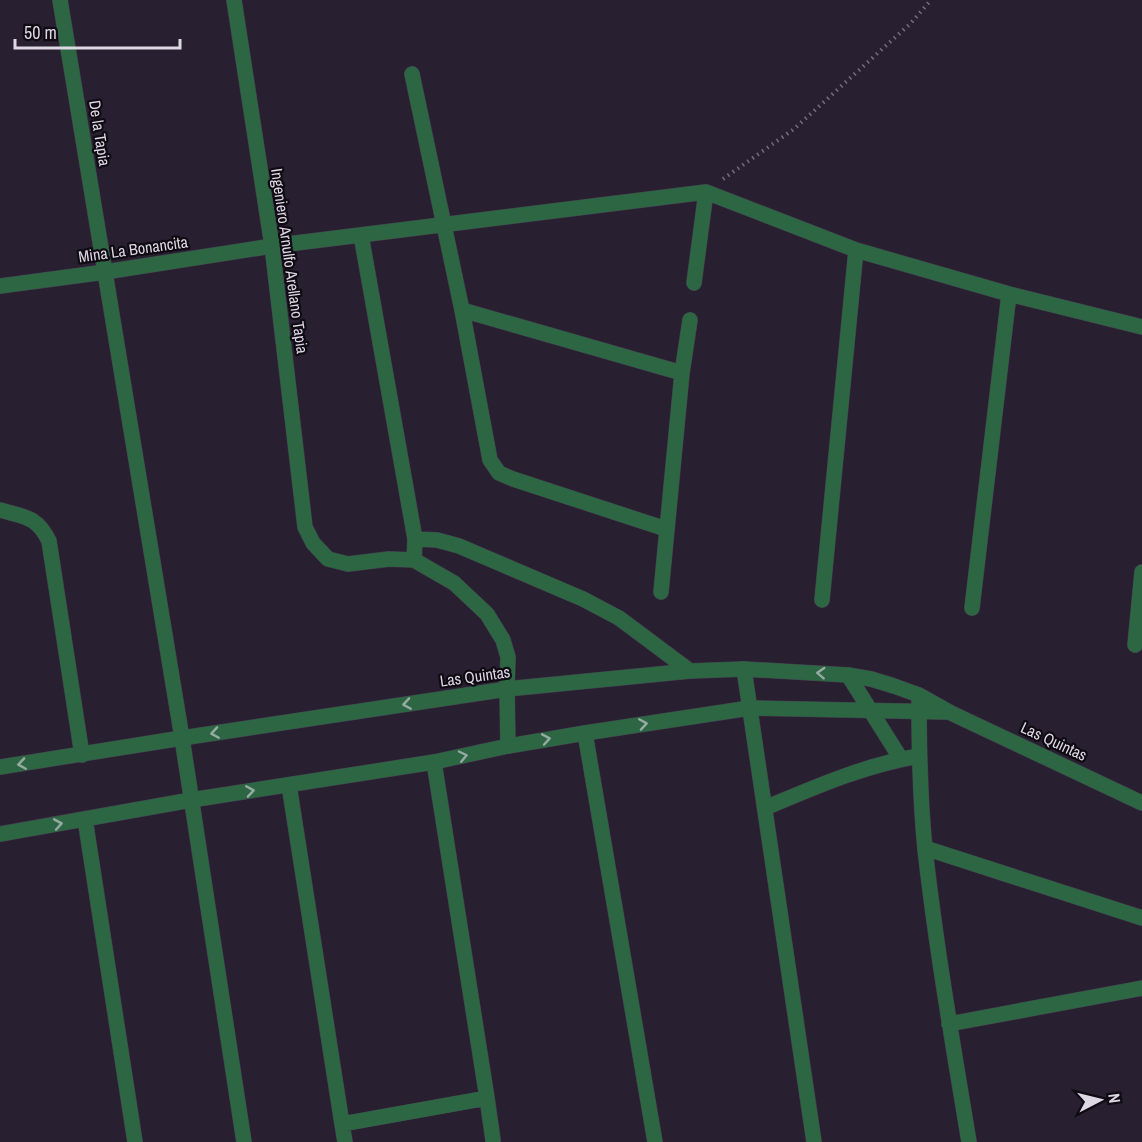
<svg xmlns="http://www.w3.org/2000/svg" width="1142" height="1142" font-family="'Archivo Narrow',sans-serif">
  <rect width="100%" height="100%" fill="#282031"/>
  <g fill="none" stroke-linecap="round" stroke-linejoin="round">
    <!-- minor casing -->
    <g stroke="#453d4e" stroke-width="16">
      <path id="minor" d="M60 0 182 738 244 1142
        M234 0 272 246 305 527 313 543 328 559 348 564 389 559 414 560 454 583 487 614 503 640 508 657 507 689 508 746
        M412 74 462 310 490 460 499 473 513 479 666 529
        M361 235 415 539 414 560
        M694 283 706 192
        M0 286 105 272 272 246 706 192 856 250 1009 294 1142 327
        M462 310 682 373
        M0 510C24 517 37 516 49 541L82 755
        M415 539 437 540 459 546 583 599 619 618 690 671
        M661 592 682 373 690 320
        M822 600 856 250
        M972 608 1009 294
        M1135 645 1142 572
        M744 669 814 1142
        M848 675 901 759
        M919 699C919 749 920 799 925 849 936 947 953 1045 969 1142
        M585 733 655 1142
        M289 785 342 1124 487 1098 434 762
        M765 808C815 787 865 765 919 756
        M85 819 135 1142
        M925 848 1142 918
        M949 1024 1142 988
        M487 1098 493 1140
        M342 1124 345 1142"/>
    </g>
    <!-- tertiary casing -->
    <g stroke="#453d4e" stroke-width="16">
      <path id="tertiary" d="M0 767 182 738 507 689 690 671 744 669 848 675 871 679 894 686 919 695 951 713 1142 803
        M0 834 191 800 434 762 508 746 585 733 750 708 946 712"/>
    </g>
    <!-- path -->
    <path stroke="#746d7c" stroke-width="4" stroke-dasharray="1.5 4.5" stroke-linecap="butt" d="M723 179 794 129 911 23 931 0"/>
    <!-- minor -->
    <use href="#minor" stroke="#2c6643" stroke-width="15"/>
    <!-- tertiary -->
    <use href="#tertiary" stroke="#2c6643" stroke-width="15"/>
  </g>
  <!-- one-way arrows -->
  <defs><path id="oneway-chevron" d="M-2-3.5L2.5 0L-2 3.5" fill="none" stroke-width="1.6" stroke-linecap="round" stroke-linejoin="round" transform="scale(1.5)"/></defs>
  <g stroke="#96aaa4">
    <use href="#oneway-chevron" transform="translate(821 673) rotate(-177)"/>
    <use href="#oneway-chevron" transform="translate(407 704) rotate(171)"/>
    <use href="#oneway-chevron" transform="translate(643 724) rotate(-9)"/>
    <use href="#oneway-chevron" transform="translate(215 733) rotate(171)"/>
    <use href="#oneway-chevron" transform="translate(546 739) rotate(-10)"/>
    <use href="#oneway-chevron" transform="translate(463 756) rotate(-12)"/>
    <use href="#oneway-chevron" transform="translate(22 764) rotate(171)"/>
    <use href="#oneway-chevron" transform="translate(250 791) rotate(-9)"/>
    <use href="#oneway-chevron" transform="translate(58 824) rotate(-10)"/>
  </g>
  <g text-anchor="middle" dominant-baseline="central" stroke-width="4.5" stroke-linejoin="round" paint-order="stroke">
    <!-- street labels -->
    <g font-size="16" fill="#ddd8e4" stroke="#0f0b13">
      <text transform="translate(100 133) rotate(81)">De la Tapia</text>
      <text transform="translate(133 249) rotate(-8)">Mina La Bonancita</text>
      <text transform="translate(290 261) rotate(82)">Ingeniero Arnulfo Arellano Tapia</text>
      <text transform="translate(475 676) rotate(-8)">Las Quintas</text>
      <text transform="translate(1054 741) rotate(25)">Las Quintas</text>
    </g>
  </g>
  <!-- north arrow -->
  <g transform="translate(1100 1100) rotate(83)" stroke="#0f0b13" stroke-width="4.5" paint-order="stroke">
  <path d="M0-4.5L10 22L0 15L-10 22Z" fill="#ddd8e4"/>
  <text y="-9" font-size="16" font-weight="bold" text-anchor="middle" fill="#ddd8e4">N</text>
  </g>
  <!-- scale -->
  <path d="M15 39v9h165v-9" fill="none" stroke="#ddd8e4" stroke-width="3"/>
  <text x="24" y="39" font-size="18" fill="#ddd8e4" stroke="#0f0b13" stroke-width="4.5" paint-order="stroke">50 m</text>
</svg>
